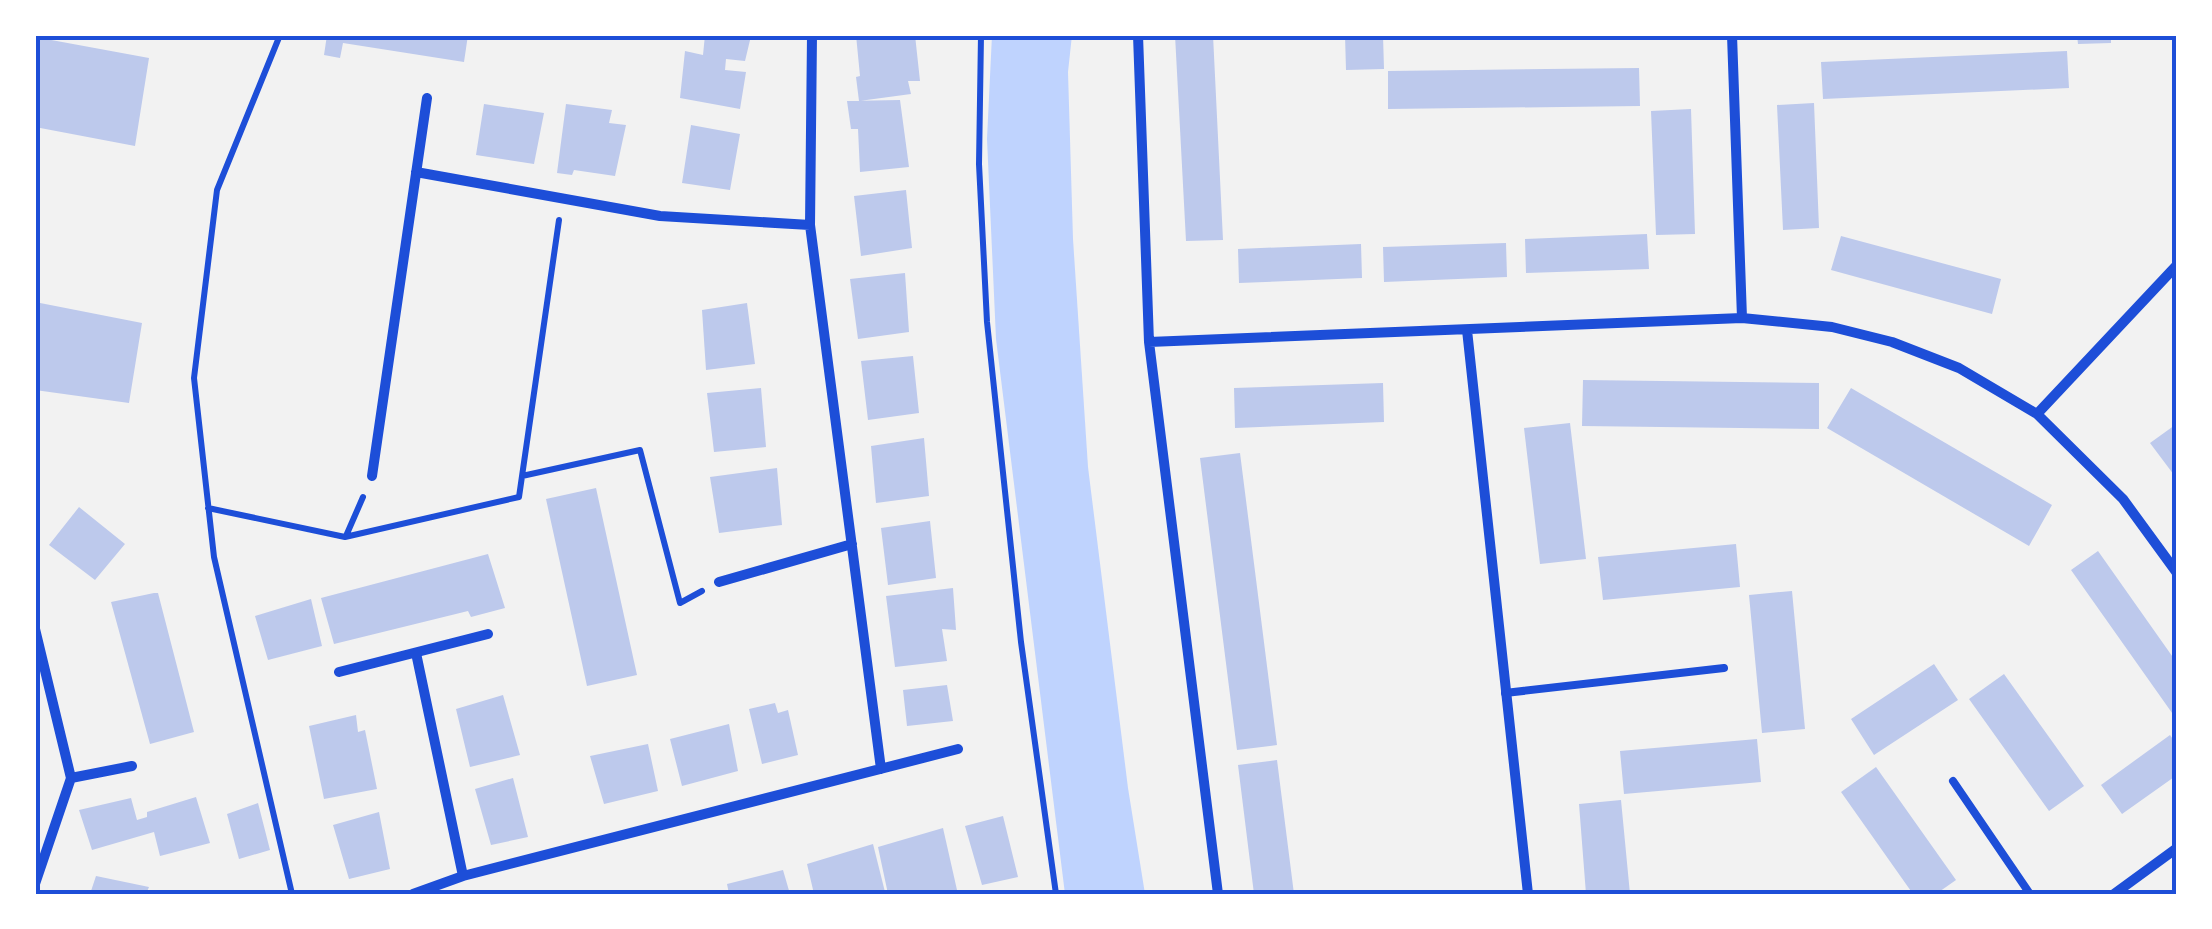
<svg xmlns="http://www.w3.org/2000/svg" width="2212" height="929" font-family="'IBM Plex Sans',sans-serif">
  <rect width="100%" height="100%" fill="#f2f2f2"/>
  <!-- water -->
  <path fill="#bfd3fe" d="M992 35H1072L1068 72 1073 239 1088 467 1128 788 1145 894H1065L996 339 987 139Z"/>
  <!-- building -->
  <path fill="#bdc9ec" d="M327 35H468L464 62 343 43 340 58 324 55Z
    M705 35 751 36 745 61 726 59 725 70 746 72 740 109 680 98 685 51 703 55Z
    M856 35H915L920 81H908L911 94 859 101 856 77 860 76Z
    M1175 35H1213L1223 240 1186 241Z
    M1345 35H1383L1384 69 1346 70Z
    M2077 35H2111V43L2078 44Z
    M35 37 149 58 135 146 35 127Z
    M2067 51 2069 88 1823 99 1821 62Z
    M1639 68 1640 106 1388 109V71Z
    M900 100 909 167 860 172 858 129H851L847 101Z
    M1814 103 1819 228 1783 230 1777 105Z
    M484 104 544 113 534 164 476 155Z
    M566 104 612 110 609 123 626 125 615 176 574 170 572 175 557 173Z
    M1691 109 1695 234 1656 235 1651 111Z
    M691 125 740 134 730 190 682 183Z
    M906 190 912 248 861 256 854 196Z
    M1647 234 1649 269 1526 273 1525 239Z
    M1841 236 2001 279 1992 314 1831 270Z
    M1506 243 1507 277 1384 282 1383 247Z
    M1361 244 1362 278 1239 283 1238 249Z
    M905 273 909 332 858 339 850 279Z
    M35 302 142 323 129 403 35 390Z
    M747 303 755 364 706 370 702 310Z
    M913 356 919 413 868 420 861 361Z
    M1583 380 1819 383V429L1582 426Z
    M1383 383 1384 422 1235 428 1234 388Z
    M761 388 766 447 714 452 707 393Z
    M1851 388 2052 505 2029 546 1827 428Z
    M1570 423 1586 559 1540 564 1524 428Z
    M2175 425 2177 427V479L2150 443Z
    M924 438 929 496 876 503 871 446Z
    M1240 453 1277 745 1237 750 1200 458Z
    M777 468 782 525 719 533 710 477Z
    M596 488 637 675 587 686 546 499Z
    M79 507 125 544 95 580 49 545Z
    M930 521 936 578 888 585 881 528Z
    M1736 544 1740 587 1603 600 1598 557Z
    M2098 551 2177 663V720L2071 570Z
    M488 554 505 608 471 617 468 611 334 644 321 598Z
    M953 588 956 630 942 629 947 661 895 667 886 596Z
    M1792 591 1805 729 1762 733 1749 595Z
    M154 593H158L194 732 150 744 111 602Z
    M311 599 322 646 268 660 255 616Z
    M1934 664 1958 700 1874 755 1851 719Z
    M2004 674 2084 786 2049 811 1969 699Z
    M947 685 953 721 907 726 903 690Z
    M503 695 520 755 470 767 456 709Z
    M775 703 778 713 788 710 798 755 762 764 749 709Z
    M356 715 358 732 365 730 377 789 324 799 309 726Z
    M729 724 738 771 682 786 670 739Z
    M2170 735 2177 745V775L2122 814 2101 785Z
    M1757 739 1761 782 1624 794 1620 751Z
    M648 744 658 791 604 804 590 756Z
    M1277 760 1294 894H1254L1238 765Z
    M1876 767 1956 880 1936 894H1913L1841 792Z
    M513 778 528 837 491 845 475 789Z
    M196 797 210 843 160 856 154 832 92 850 79 810 131 798 137 820 147 817V812Z
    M1621 800 1630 894H1586L1579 804Z
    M258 803 270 850 239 859 227 814Z
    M379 812 390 869 349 879 333 825Z
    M1003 816 1018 877 982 885 965 826Z
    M943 828 957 890 936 894H888L878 847Z
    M873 844 885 892 878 894H814L807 864Z
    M783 870 790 894H729L727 884Z
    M96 876 149 887 146 894H90Z"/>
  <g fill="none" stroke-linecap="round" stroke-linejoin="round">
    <!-- path -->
    <path stroke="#1d4ed8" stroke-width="6" d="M280 35 217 190 194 378 214 557 292 894
      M981 35 979 164 987 322 1021 642 1056 894
      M522 476 640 450 680 603 702 591
      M208 508 345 537 519 497 559 220
      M346 536 363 497"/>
    <!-- service -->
    <path stroke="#1d4ed8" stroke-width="8" d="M1505 693 1724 668
      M1953 781 2030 894"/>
    <!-- minor -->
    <path stroke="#1d4ed8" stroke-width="10" d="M812 35 810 225 881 769
      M1138 35 1149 342 1218 894
      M1732 35 1742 318
      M416 172 660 216 810 225
      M1467 330 1528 894
      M1149 342 1742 318 1832 327 1892 342 1959 368 2037 414 2123 499 2177 573
      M2037 414 2177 265
      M372 476 427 98
      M719 582 852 544
      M35 629 71 778 35 884
      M416 653 463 876
      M339 672 488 634
      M71 778 132 766
      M413 894 463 876 958 749
      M2114 894 2177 848"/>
  </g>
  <!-- border -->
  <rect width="2212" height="929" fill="none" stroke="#ffffff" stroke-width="75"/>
  <rect x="38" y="38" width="2136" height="854" fill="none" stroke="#1d4ed8" stroke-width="4"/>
</svg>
